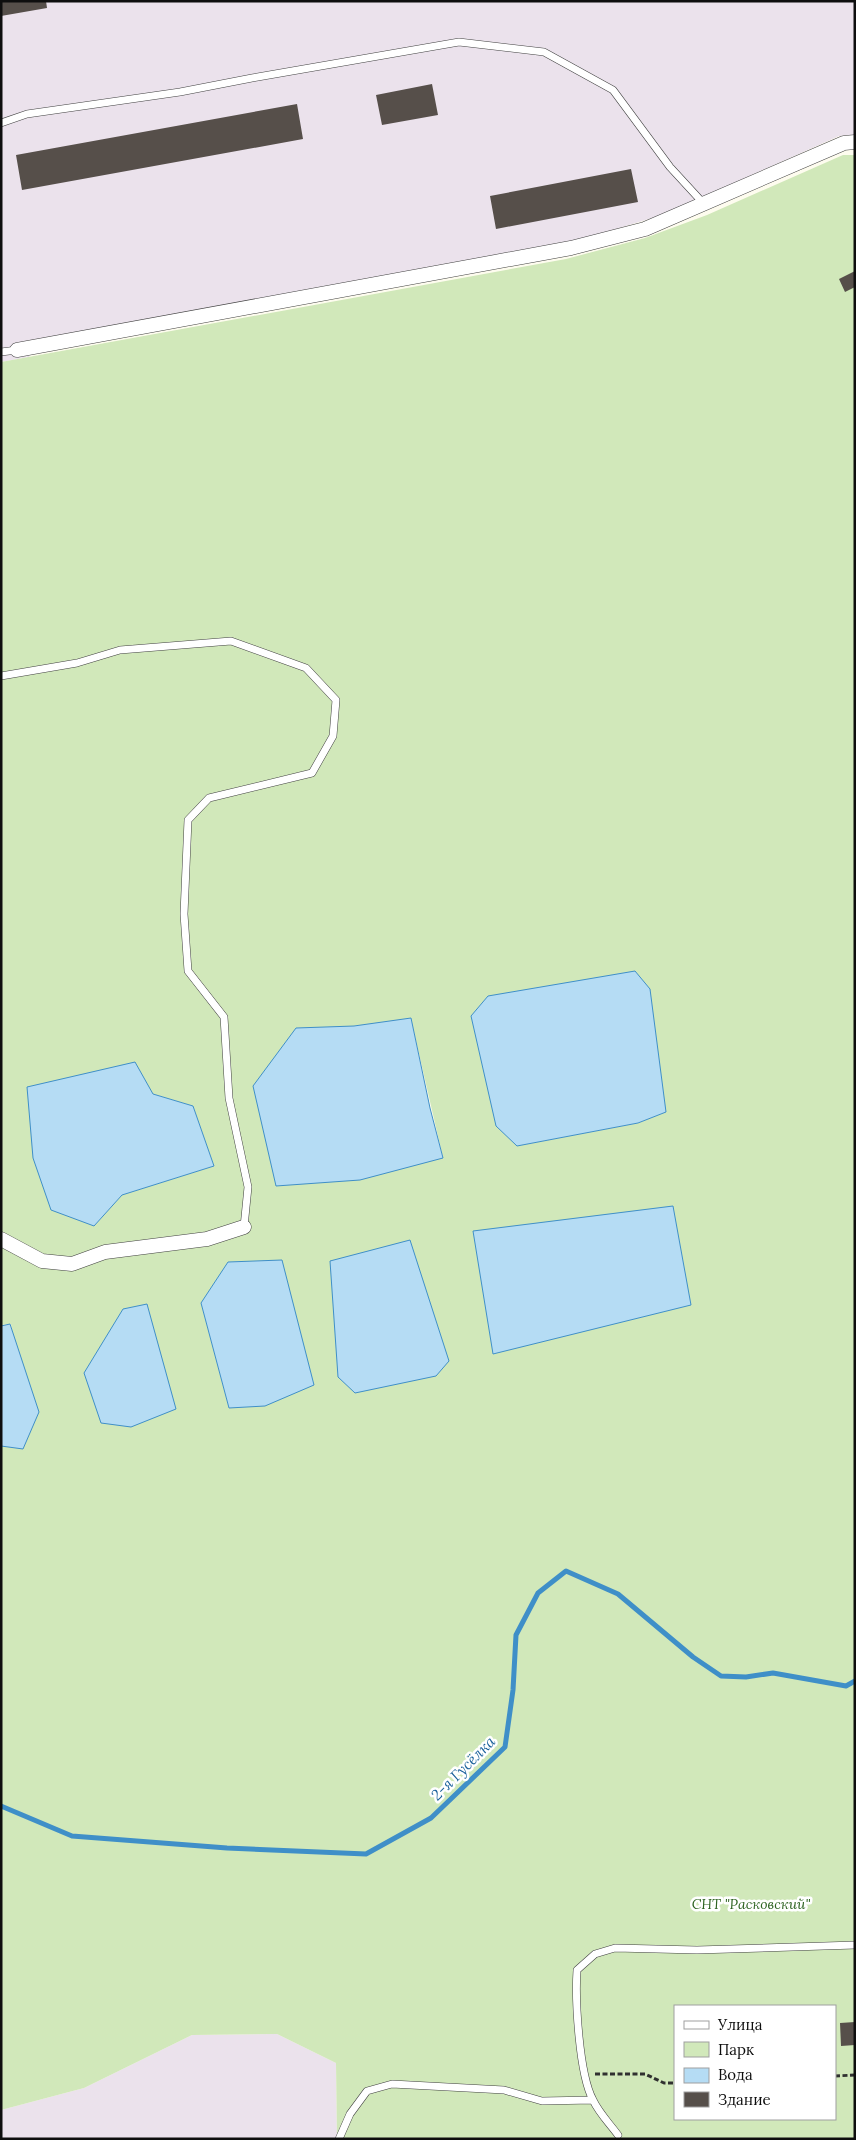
<svg xmlns="http://www.w3.org/2000/svg" width="856" height="2140" font-family="Lora,serif">
  <rect width="100%" height="100%" fill="#fefcef"/>
  <!-- industrial -->
  <path fill="#ebe2ec" d="M1 1H855V135L839 136 665 214 580 240 31 342 29 357 1 362Z
    M277 2034 336 2063 337 2139H1V2110L84 2088 192 2035Z"/>
  <!-- green -->
  <path fill="#d1e8ba" fill-rule="evenodd" d="M843 155H855V2139H337L336 2063 277 2034 192 2035 84 2088 1 2110V1446L23 1448 11 1324 1 1325V362L566 259 645 238 707 215ZM411 1019 443 1158 354 1026ZM153 1094 193 1106 214 1166 122 1195 94 1226ZM666 1112 638 1123 517 1146ZM229 1262V1408L201 1303ZM675 2006H835V2119H675Z"/>
  <!-- water -->
  <path fill="#b5dcf4" stroke="#3f8fc8" d="M635 971 650 989 666 1112 638 1123 517 1146 496 1126 471 1016 488 996Z
    M411 1018 430 1108 443 1158 360 1180 276 1186 253 1086 296 1028 354 1026Z
    M135 1062 153 1094 193 1106 214 1166 122 1195 94 1226 51 1210 33 1158 27 1087Z
    M673 1206 691 1305 493 1354 473 1231Z
    M410 1240 449 1361 436 1376 355 1393 338 1377 330 1261Z
    M282 1260 314 1385 265 1406 229 1408 201 1303 228 1262Z
    M147 1304 176 1409 131 1427 101 1423 84 1373 123 1309Z
    M10 1324 39 1412 23 1449 1 1446V1326Z"/>
  <g fill="none" stroke-linecap="round" stroke-linejoin="round">
    <!-- stream -->
    <path stroke="#3f8fc8" stroke-width="5" d="M1 1806 72 1836 227 1848 366 1854 431 1818 505 1747 513 1690 516 1635 538 1593 566 1571 618 1594 693 1657 721 1676 746 1677 773 1673 846 1686 855 1681"/>
  </g>
  <!-- building -->
  <path fill="#564f4a" d="M1 1H46L47 8 1 16Z
    M432 84 438 115 382 125 376 95Z
    M297 104 303 139 22 190 16 155Z
    M631 169 638 202 496 229 490 196Z
    M855 271V287L845 292 839 279Z
    M855 2022V2045L841 2046 840 2023Z"/>
  <g fill="none" stroke-linecap="round" stroke-linejoin="round">
    <!-- service casing -->
    <g stroke="#414141" stroke-width="8">
      <path id="service" d="M1 123 27 114 180 92 252 78 459 42 544 52 613 90 670 167 704 204
        M1 352 17 350
        M1 676 77 663 120 650 231 641 306 668 336 700 333 736 312 773 209 798 188 820 184 914 188 971 224 1017 229 1098 248 1187 244 1227
        M618 2135C610 2124 599 2113 593 2100 579 2074 575 2000 577 1970L595 1954 615 1948 697 1950 855 1945
        M339 2139 350 2114 367 2091 392 2084 504 2090 542 2101 593 2100"/>
    </g>
    <!-- minor casing -->
    <g stroke="#414141" stroke-width="15">
      <path id="minor" d="M17 350 571 248 645 229 844 143 855 142
        M1 1239 42 1261 72 1264 105 1252 207 1239 244 1227"/>
    </g>
    <!-- path -->
    <path stroke="#303030" stroke-width="3" stroke-dasharray="5 2.5" stroke-linecap="butt" d="M595 2074H645L664 2083H675
      M835 2076 855 2075"/>
    <!-- service -->
    <use href="#service" stroke="#fff" stroke-width="7"/>
    <!-- minor -->
    <use href="#minor" stroke="#fff" stroke-width="14"/>
  </g>
  <g text-anchor="middle" dominant-baseline="central" stroke-width="5" stroke-linejoin="round" paint-order="stroke">
    <!-- park labels -->
    <g font-size="14" font-style="italic" fill="#2d6320" stroke="#fff">
      <text x="751" y="1904">СНТ "Расковский"</text>
    </g>
    <!-- water labels -->
    <g font-size="15" font-style="italic" fill="#1b619b" stroke="#fff">
      <text transform="translate(463 1768) rotate(-45)">2-я Гусёлка</text>
    </g>
  </g>
  <!-- border -->
  <rect width="856" height="2140" fill="none" stroke="#0e0e0e" stroke-width="5"/>
  <!-- legend -->
  <rect x="674" y="2005" width="162" height="115" fill="#ffffff" stroke="#9f9f9f"/>
  <rect x="684" y="2021" width="25" height="8" fill="#ffffff" stroke="#9f9f9f"/>
  <text x="718" y="2030" font-size="15" fill="#0e0e0e">Улица</text>
  <rect x="684" y="2042" width="25" height="15" fill="#d1e8ba" stroke="#9f9f9f"/>
  <text x="718" y="2055" font-size="15" fill="#0e0e0e">Парк</text>
  <rect x="684" y="2068" width="25" height="15" fill="#b5dcf4" stroke="#9f9f9f"/>
  <text x="718" y="2080" font-size="15" fill="#0e0e0e">Вода</text>
  <rect x="684" y="2092" width="25" height="15" fill="#564f4a" stroke="#9f9f9f"/>
  <text x="718" y="2105" font-size="15" fill="#0e0e0e">Здание</text>
</svg>
